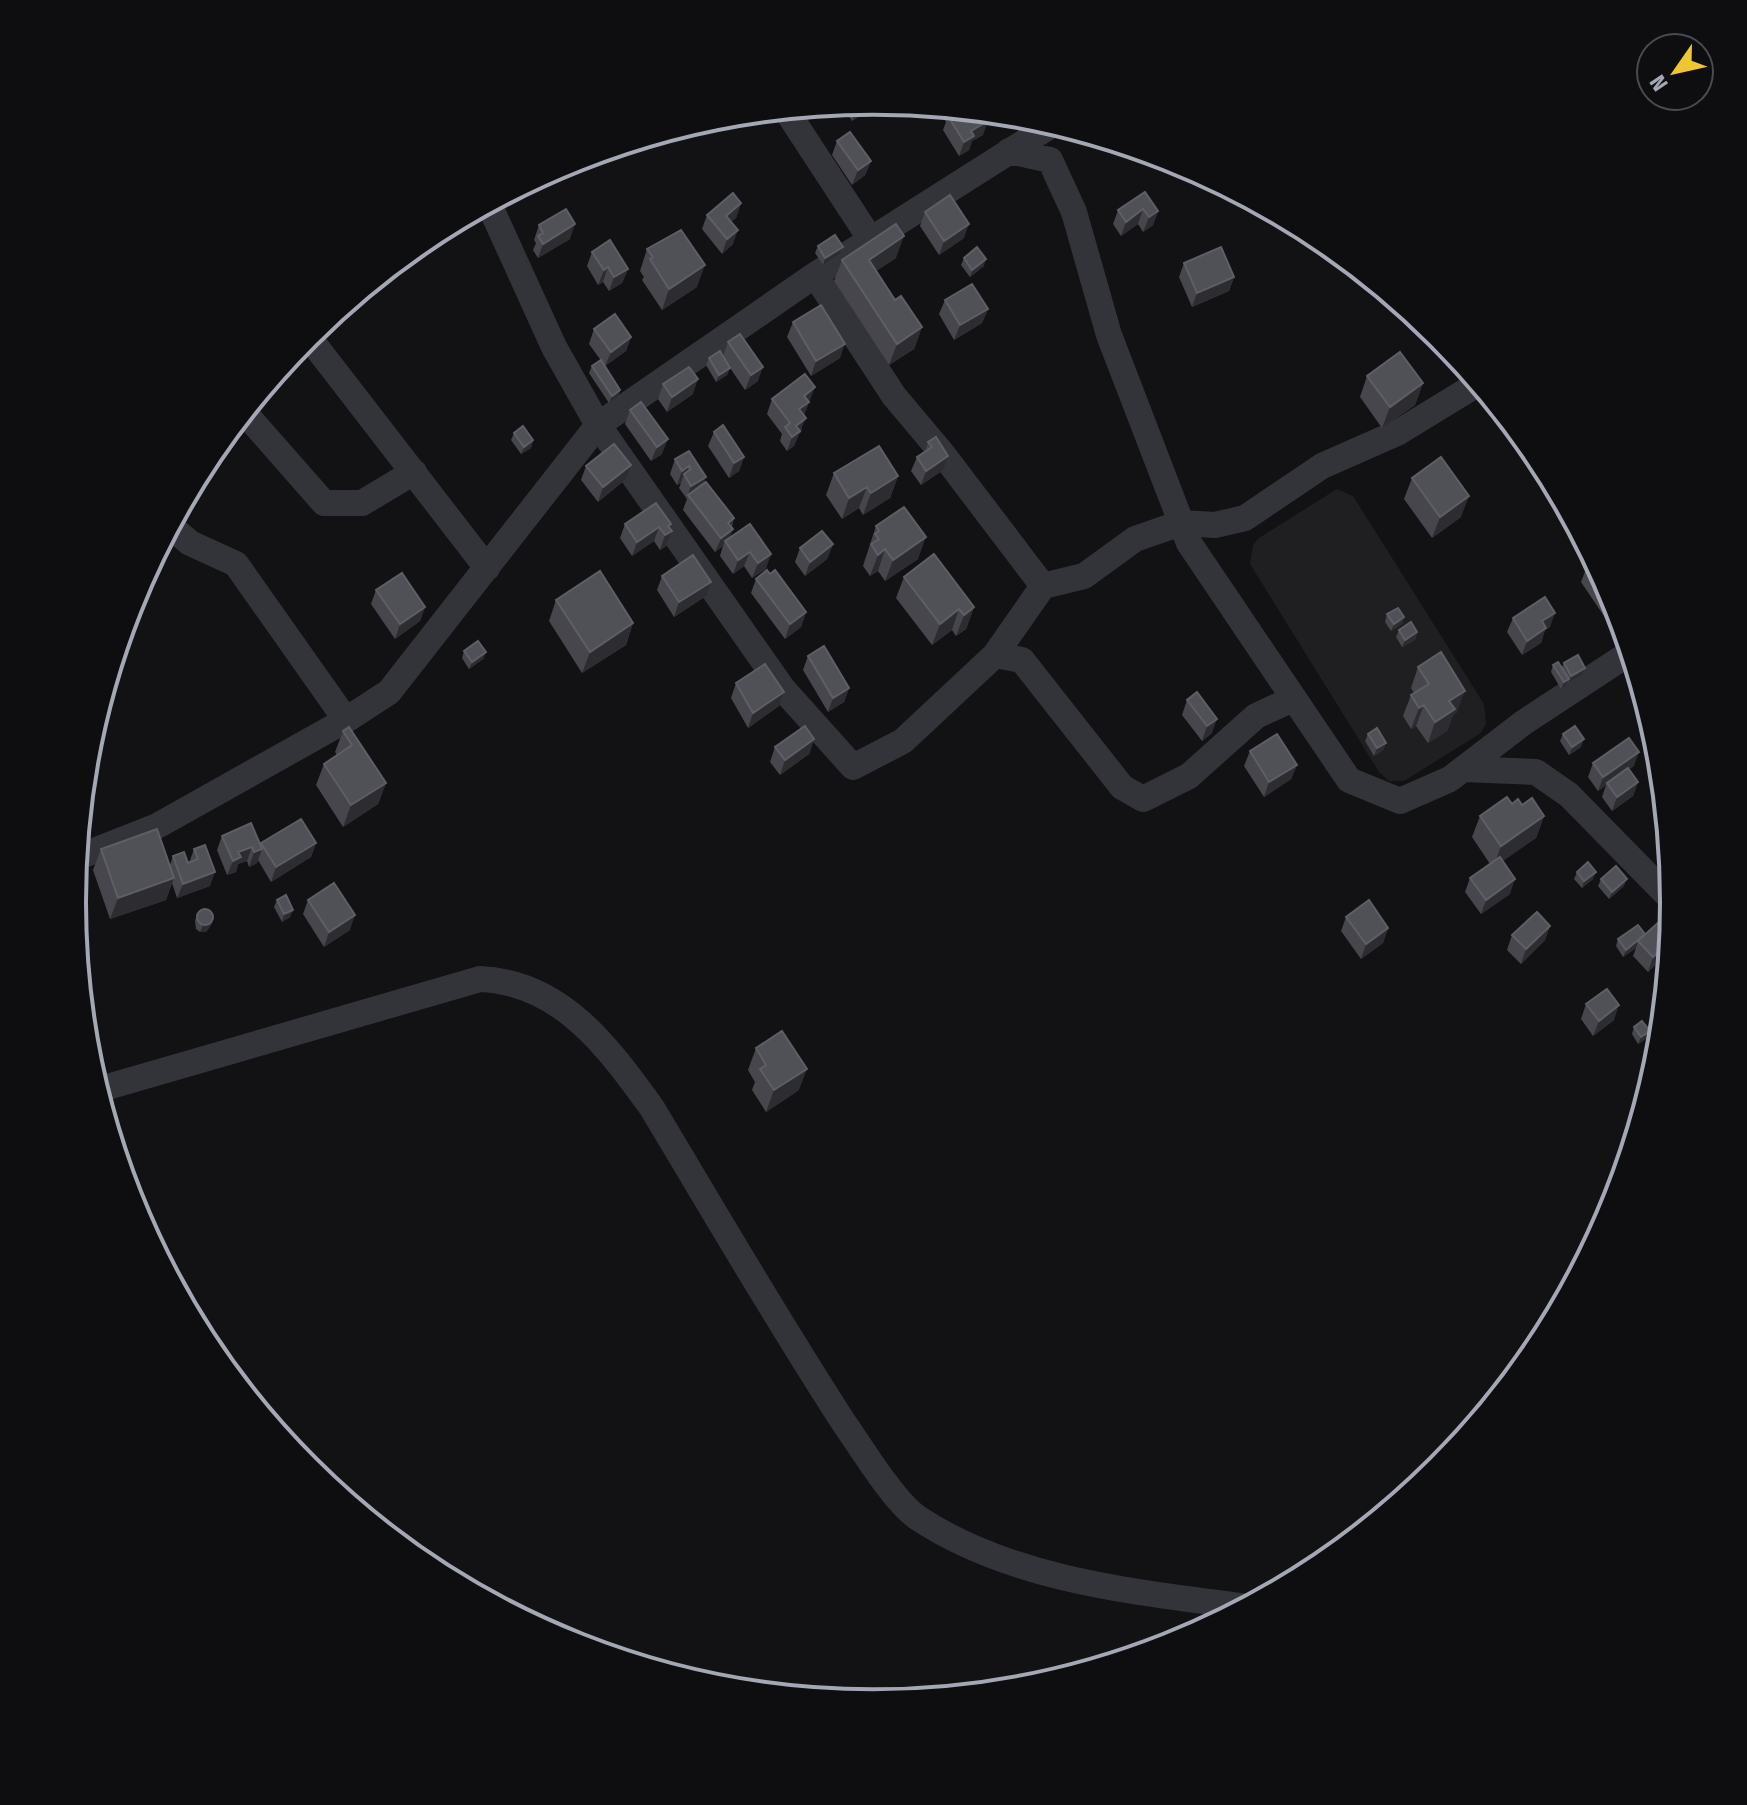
<svg xmlns="http://www.w3.org/2000/svg" width="1747" height="1805" font-family="'Fira Sans Condensed',sans-serif">
  <rect width="100%" height="100%" fill="#121214"/>
  <!-- built -->
  <path fill="#1f1e21" d="M1337 489 1353 496 1484 704 1486 724 1481 733 1404 781H1389L1379 772 1250 564 1253 545 1259 538Z"/>
  <g fill="none" stroke-linecap="round" stroke-linejoin="round">
    <!-- minor -->
    <path stroke="#333439" stroke-width="26" d="M786 110 871 240
      M1009 151 1050 160 1074 212 1109 335 1189 543 1349 780 1400 801 1450 779 1523 723 1631 652
      M489 204 554 347 598 425 783 689 853 767 903 741 995 655 1022 660 1122 787 1143 799 1189 776 1256 716 1293 699
      M815 275 894 396 942 453 1043 586 995 655
      M307 335 487 568
      M244 412 324 503H362L414 472
      M170 526 190 543 236 564 346 720
      M1043 586 1084 576 1135 539 1181 523 1215 525 1245 518 1322 466 1399 432 1479 383
      M1463 769 1536 772 1569 795 1675 903
      M76 858 157 826 346 720 389 692 598 425 815 275 1053 124
      M97 1090 480 979C561 982 608 1047 652 1108 715 1213 777 1320 844 1423 861 1447 894 1502 918 1518 1013 1581 1137 1592 1248 1607"/>
  </g>
  <!-- wall -->
  <path fill="#46464c" d="M868 102 864 113 852 121 842 104Z
    M948 108 983 112V135L972 141 969 150 959 156 943 130 946 122 944 119Z
    M1088 134 1107 140 1097 147Z
    M837 141 871 161 865 175 852 185 832 155Z
    M1145 192 1158 211 1153 225 1143 232 1138 224 1121 236 1113 224 1118 210Z
    M741 203 736 218 731 222 733 244 722 254 702 229 707 215Z
    M925 212 964 238 939 255 920 226Z
    M539 225 570 239 538 258 533 250 536 243 534 240Z
    M441 232 435 246 406 263 403 257 429 236Z
    M818 246 843 247 840 254 823 265 815 253Z
    M647 249 697 287 662 310 642 280 644 277 640 271Z
    M592 252 628 269 622 283 609 291 603 282 598 285 587 266Z
    M896 258 876 271 895 300 922 327 914 349 889 365 834 281 842 260Z
    M964 258 984 266 970 277 961 265Z
    M1184 263 1234 277 1229 291 1192 307 1179 277Z
    M945 300 988 309 982 323 954 340 939 314Z
    M793 322 840 358 811 376 787 337Z
    M594 329 631 337 626 351 605 366 589 344Z
    M728 342 758 381 745 390 724 359 730 368 727 375 716 382 706 365 709 358 723 356Z
    M592 366 620 390 618 397 609 403 589 373Z
    M1367 376 1423 383 1415 405 1382 428 1360 397Z
    M663 384 693 394 667 412 658 399Z
    M772 399 810 402 808 403 804 415 801 432 799 434 794 446 787 451 780 441 782 434 767 414Z
    M630 410 662 454 651 461 625 424Z
    M714 432 744 457 739 471 729 478 708 446Z
    M514 433 533 440 531 448 521 454 511 440Z
    M936 437 943 470 921 485 911 471 917 457 925 452 928 442Z
    M689 451 703 484 734 518 729 539 750 524 766 569 752 578 744 566 733 574 720 556 723 546 715 552 683 510 687 499 679 488 681 483 677 485 670 474 675 459Z
    M586 466 626 479 598 502 581 480Z
    M834 473 898 476 890 498 863 515 859 508 842 519 826 495Z
    M1412 478 1461 517 1432 538 1404 499Z
    M625 524H671L670 528 672 531 666 546 660 550 654 541 632 556 620 538Z
    M876 526 918 559 885 581 878 571 870 576 863 566Z
    M833 544 827 559 805 576 795 562 800 548Z
    M1589 561 1614 596 1621 617 1610 625 1581 582Z
    M662 576 706 596 674 617 657 590Z
    M904 577 974 607 966 629 956 636 952 630 932 645 896 598Z
    M756 579 806 612 801 627 785 639 751 593Z
    M376 590 425 607 420 621 395 639 371 604Z
    M556 600 633 623 626 645 582 673 549 621Z
    M1387 614 1404 617 1402 624 1391 631 1385 622Z
    M1513 618 1550 627 1545 630 1541 643 1522 655 1507 632Z
    M1399 630 1417 632 1415 640 1402 647 1396 637Z
    M464 651 486 652 483 659 469 669 462 658Z
    M808 656 849 688 844 702 828 712 803 670Z
    M1564 663 1582 675 1568 683V682L1566 686 1561 689 1551 672 1553 665 1562 667Z
    M1418 667 1457 712 1453 715 1447 731 1428 743 1416 726 1411 729 1403 716 1411 695 1414 693 1411 688Z
    M736 683 784 692 779 706 748 728 731 698Z
    M1187 700 1212 733 1202 741 1182 715Z
    M1650 714 1660 747 1657 749 1644 729Z
    M343 731 386 783 378 804 343 827 316 785 324 764 337 755 335 752Z
    M1368 734 1386 743 1383 750 1374 756 1365 741Z
    M1563 734 1581 747 1569 755 1560 741Z
    M814 739 809 754 780 775 770 762 775 747Z
    M1250 751 1297 765 1291 779 1264 797 1244 766Z
    M1593 763 1634 766 1629 769 1638 782 1633 796 1612 811 1602 797 1606 785 1598 791 1588 777Z
    M1512 804 1522 805 1544 816 1536 838 1502 861 1510 894 1481 914 1465 892 1470 878 1490 864 1472 837 1480 816Z
    M222 836 260 845 261 843H316L311 857 271 882 258 860 257 863 249 867 247 861 238 864 236 872 227 875 217 850Z
    M101 849 170 865 173 856 189 863 194 849 210 886 177 898 172 883 166 900 110 919 93 870Z
    M1577 872 1593 879 1582 888 1574 879Z
    M1601 879 1624 886 1609 899 1598 886Z
    M277 900 290 917 282 922 274 907Z
    M308 900 350 930 324 947 303 914Z
    M1674 913 1670 951 1648 972 1633 956 1636 948 1623 957 1616 946 1618 939 1645 934Z
    M197 914 214 918 211 925 206 932H200L196 929 195 921Z
    M1346 917 1388 928 1383 943 1361 959 1341 931Z
    M1550 926 1545 940 1521 964 1507 950 1512 935Z
    M1586 1004 1614 1020 1593 1036 1581 1019Z
    M1634 1027 1647 1038 1638 1044 1632 1034Z
    M756 1048 799 1090 766 1112 752 1090 755 1082 748 1070Z"/>
  <!-- shaded-wall -->
  <path fill="#2d2d31" d="M864 102H868L864 113 852 121 857 106Z
    M988 121 983 135 972 141 969 150 959 156 964 142 971 131Z
    M675 129 662 139 664 132Z
    M1100 138 1107 140 1097 147Z
    M871 161 865 175 852 185 858 170Z
    M741 203 736 218 721 230 726 216Z
    M1143 209 1138 224 1121 236 1126 222Z
    M1158 211 1153 225 1143 232 1149 217Z
    M575 224 570 239 538 258 543 244Z
    M969 224 964 238 939 255 944 241Z
    M738 230 733 244 722 254 727 239Z
    M441 232 435 246 406 263 410 251 417 245Z
    M904 236 896 258 861 281 869 260Z
    M843 247 840 254 823 265 825 258Z
    M986 259 984 266 970 277 972 270Z
    M705 265 697 287 662 310 669 289Z
    M608 267 603 282 598 285 604 270Z
    M628 269 622 283 609 291 614 277Z
    M1234 277 1229 291 1192 307 1197 293Z
    M988 309 982 323 954 340 960 325Z
    M922 327 914 349 889 365 897 344Z
    M631 337 626 351 605 366 611 352Z
    M845 344 840 358 811 376 816 361Z
    M763 367 758 381 745 390 751 375Z
    M730 368 727 375 716 382 719 375Z
    M698 379 693 394 667 412 672 397Z
    M1423 383 1415 405 1382 428 1390 407Z
    M815 387 804 416 794 423 804 396Z
    M620 390 618 397 609 403 612 396Z
    M806 418 794 446 787 451 796 426Z
    M668 439 662 454 651 461 657 447Z
    M533 440 531 448 521 454 524 447Z
    M948 456 943 470 921 485 926 471Z
    M744 457 739 471 729 478 734 463Z
    M631 465 626 479 598 502 603 487Z
    M689 466 686 477 684 474 681 483 677 485 682 471Z
    M898 476 890 498 863 515 871 493Z
    M706 477 701 491 688 495 686 500 691 486Z
    M867 487 859 508 842 519 849 498Z
    M1469 496 1461 517 1432 538 1440 517Z
    M734 518 729 531 733 529 728 543 725 541 723 546 715 552 728 523Z
    M671 524 668 534 672 531 666 546 660 550 668 526Z
    M659 527 654 541 632 556 637 542Z
    M926 537 918 559 885 581 893 560Z
    M833 544 827 559 805 576 810 562Z
    M885 549 878 571 870 576 878 555Z
    M750 552 744 566 733 574 738 560Z
    M771 554 766 569 752 578 758 563Z
    M711 582 706 596 674 617 679 602Z
    M1617 605 1621 617 1610 625Z
    M425 607 420 621 395 639 400 624Z
    M974 607 966 629 956 636 964 615Z
    M959 609 952 630 932 645 940 624Z
    M806 612 801 627 785 639 790 624Z
    M1555 613 1550 627 1545 630 1541 643 1522 655 1527 641 1542 621Z
    M1404 617 1402 624 1391 631 1394 624Z
    M633 623 626 645 582 673 590 652Z
    M1417 632 1415 640 1402 647 1405 640Z
    M486 652 483 659 469 669 472 662Z
    M1585 668 1582 675 1568 683 1571 676Z
    M1569 679 1566 686 1561 689 1564 682Z
    M849 688 844 702 828 712 833 698Z
    M1465 691 1457 712 1453 715 1447 731 1428 743 1435 722 1449 701Z
    M784 692 779 706 748 728 753 713Z
    M1424 705 1416 726 1411 729 1419 708Z
    M1217 719 1212 733 1202 741 1207 726Z
    M814 739 809 754 780 775 785 760Z
    M1584 739 1581 747 1569 755 1572 747Z
    M1386 743 1383 750 1374 756 1377 748Z
    M1639 752 1634 766 1608 784 1607 783 1606 785 1598 791 1603 777Z
    M1297 765 1291 779 1264 797 1269 782Z
    M1638 782 1633 796 1612 811 1617 797Z
    M386 783 378 804 343 827 351 805Z
    M1544 816 1536 838 1493 868 1501 846Z
    M316 843 311 857 271 882 276 867Z
    M252 847 247 861 238 864 236 872 227 875 233 861 238 852Z
    M262 849 257 863 249 867 254 852Z
    M215 872 210 886 177 898 183 884Z
    M1596 872 1593 879 1582 888 1584 881Z
    M174 878 166 900 110 919 118 898Z
    M1515 879 1510 894 1481 914 1486 900Z
    M1627 879 1624 886 1609 899 1612 892Z
    M293 910 290 917 282 922 284 914Z
    M355 915 350 930 324 947 329 932Z
    M214 918 211 925 206 932H200L203 925Z
    M1550 926 1545 940 1521 964 1526 949Z
    M1388 928 1383 943 1361 959 1366 944Z
    M1671 940 1670 951 1648 972 1653 957Z
    M1638 941 1636 948 1623 957 1626 950Z
    M1619 1005 1614 1020 1593 1036 1599 1021Z
    M1650 1031 1647 1038 1638 1044 1641 1037Z
    M807 1069 799 1090 766 1112 774 1090Z"/>
  <!-- building -->
  <path fill="#505157" stroke="#5d5e66" stroke-width="2" d="M952 109 983 112 988 121 971 131 974 136 964 142 948 116 954 112Z
    M850 132 871 161 858 170 837 141Z
    M1145 192 1158 211 1149 217 1143 209 1126 222 1118 210Z
    M733 193 741 203 726 216 738 230 727 239 707 215Z
    M950 195 969 224 944 241 925 212Z
    M566 209 575 224 543 244 538 236 543 233 539 225Z
    M896 224 904 236 869 260 895 300 901 296 922 327 897 344 842 260Z
    M440 230 441 232 417 245 429 236Z
    M681 230 705 265 669 289 650 259 653 257 647 249Z
    M835 235 843 247 825 258 818 246Z
    M610 240 628 269 614 277 608 267 604 270 592 252Z
    M977 247 986 259 972 270 964 258Z
    M1221 247 1234 277 1197 293 1184 263Z
    M972 284 988 309 960 325 945 300Z
    M821 305 845 344 816 361 793 322Z
    M615 314 631 337 611 352 594 329Z
    M740 334 763 367 751 375 728 342Z
    M720 351 730 368 719 375 709 358Z
    M1400 352 1423 383 1390 407 1367 376Z
    M601 360 620 390 612 396 592 366Z
    M689 367 698 379 672 397 663 384Z
    M805 374 815 387 804 396 809 402 799 409 806 418 796 426 800 431 792 437 785 427 790 423 772 399Z
    M641 402 668 439 657 447 630 410Z
    M723 425 744 457 734 463 714 432Z
    M523 426 533 440 524 447 514 433Z
    M936 437 948 456 926 471 917 457 932 447 928 442Z
    M614 444 631 465 603 487 586 466Z
    M879 446 898 476 871 493 867 487 849 498 834 473Z
    M689 451 706 477 691 486 684 474 691 469 689 466 682 471 675 459Z
    M1441 457 1469 496 1440 517 1412 478Z
    M706 482 734 518 728 523 733 529 721 538 688 495Z
    M656 503 671 524 668 526 672 531 665 535 659 527 637 542 625 524Z
    M904 507 926 537 893 560 885 549 878 555 871 544 879 539 875 534 879 531 876 526Z
    M750 524 771 554 758 563 750 552 738 560 725 541Z
    M822 531 833 544 810 562 800 548Z
    M934 554 974 607 964 615 959 609 940 624 904 577Z
    M693 555 711 582 679 602 662 576Z
    M1594 558 1614 596 1615 600 1589 561Z
    M767 570 770 574 775 570 806 612 790 624 756 579Z
    M600 571 633 623 590 652 556 600Z
    M402 573 425 607 400 624 376 590Z
    M1545 597 1555 613 1542 621 1546 628 1527 641 1513 618Z
    M1398 608 1404 617 1394 624 1387 614Z
    M1411 622 1417 632 1405 640 1399 630Z
    M478 641 486 652 472 662 464 651Z
    M824 646 849 688 833 698 808 656Z
    M1441 652 1465 691 1449 701 1455 709 1435 722 1424 705 1419 708 1411 695 1429 684 1418 667Z
    M1578 655 1585 668 1571 676 1564 663Z
    M1558 662 1569 679 1564 682 1553 665Z
    M765 664 784 692 753 713 736 683Z
    M1197 692 1217 719 1207 726 1187 700Z
    M805 726 814 739 785 760 775 747Z
    M1575 726 1584 739 1572 747 1563 734Z
    M349 727 386 783 351 805 324 764 352 745 343 731Z
    M1377 728 1386 743 1377 748 1368 734Z
    M1277 734 1297 765 1269 782 1250 751Z
    M1629 738 1639 752 1603 777 1593 763Z
    M1628 768 1638 782 1617 797 1607 783Z
    M1507 797 1512 804 1518 799 1522 805 1532 798 1544 816 1501 846 1480 816Z
    M301 819 316 843 276 867 261 843Z
    M251 823 262 849 254 852 252 847 238 852 241 857 233 861 222 836Z
    M157 829 174 878 118 898 101 849Z
    M205 845 215 872 183 884 173 856 184 852 188 863 198 859 194 849Z
    M1500 857 1515 879 1486 900 1470 878Z
    M1588 862 1596 872 1584 881 1577 872Z
    M1616 866 1627 879 1612 892 1601 879Z
    M334 883 355 915 329 932 308 900Z
    M286 895 293 910 284 914 277 900Z
    M1369 900 1388 928 1366 944 1346 917Z
    M197 917a8 8 0 1 1 16 0a8 8 0 1 1-16 0Z
    M1672 910 1674 913 1671 940 1653 957 1638 941Z
    M1537 912 1550 926 1526 949 1512 935Z
    M1638 925 1645 934 1626 950 1618 939Z
    M1607 989 1619 1005 1599 1021 1586 1004Z
    M1642 1021 1650 1031 1641 1037 1634 1027Z
    M782 1031 807 1069 774 1090 760 1069 766 1065 756 1048Z"/>
  <!-- crop -->
  <path d="M0 0H1747V1805H0ZM86 902a787 787 0 1 1 1574 0a787 787 0 1 1-1574 0Z" fill="#0e0d0f" fill-rule="evenodd"/>
  <path fill="none" stroke="#a4a7b4" stroke-width="4" d="M86 902a787 787 0 1 1 1574 0a787 787 0 1 1-1574 0Z"/>
  <!-- north arrow -->
  <g transform="translate(1675 72) rotate(236)"><circle r="38" fill="#0e0d0f" stroke="#4a4b51" stroke-width="2"/>
  <path d="M0-6L14 30L0 20L-14 30Z" fill="#edc631"/>
  <text y="-12" font-size="22" font-weight="bold" text-anchor="middle" fill="#a4a7b4">N</text>
  </g>
</svg>
